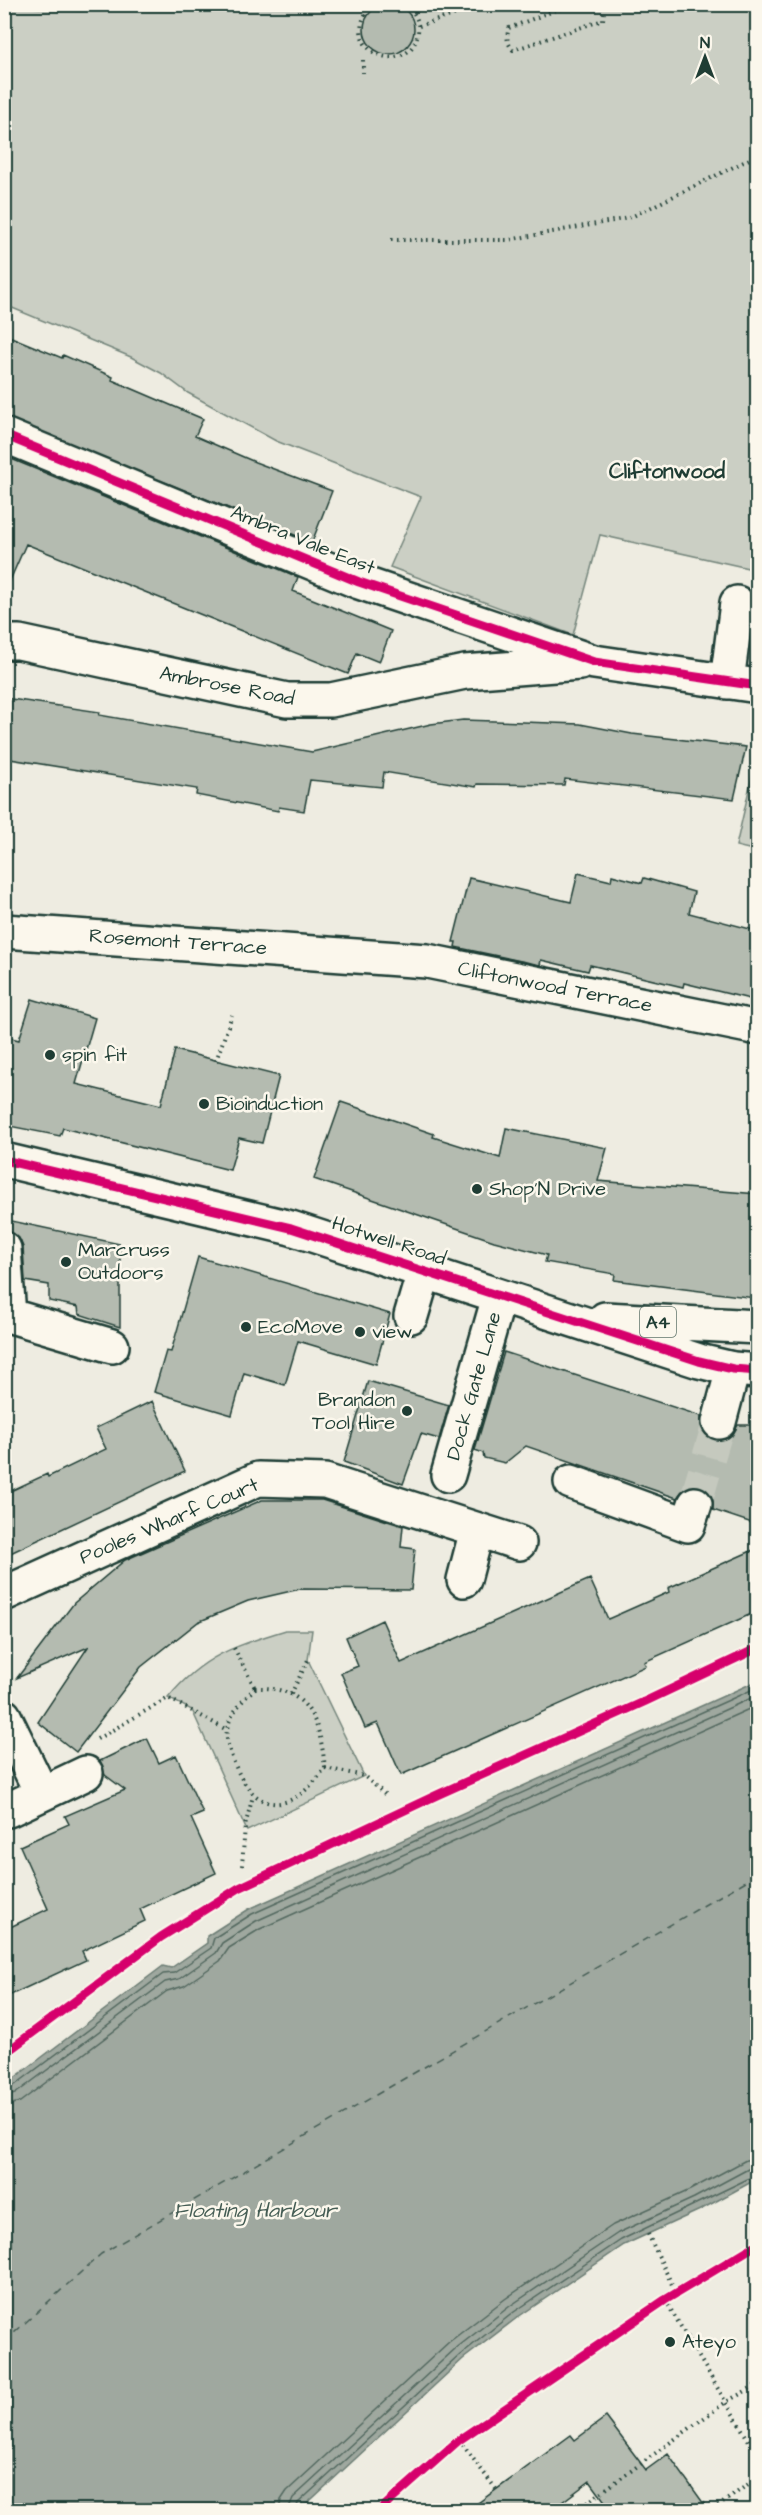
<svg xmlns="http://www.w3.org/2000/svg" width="762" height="2515" font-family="'Architects Daughter',sans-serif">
  <rect width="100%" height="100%" fill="#eeece1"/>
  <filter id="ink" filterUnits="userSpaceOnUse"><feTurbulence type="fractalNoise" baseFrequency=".0167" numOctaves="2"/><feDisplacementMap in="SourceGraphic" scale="12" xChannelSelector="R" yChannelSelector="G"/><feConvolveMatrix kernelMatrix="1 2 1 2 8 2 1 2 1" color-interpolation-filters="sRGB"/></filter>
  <g filter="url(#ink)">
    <!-- green -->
    <path fill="#cbcfc4" stroke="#75867c" stroke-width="1.5" d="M131 4 757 5V570L600 535 573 635 390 567 421 497 276 441 188 393 161 373 131 357 5 305V5L81 11Z
      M757 755V851L736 846Z
      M286 1630H312L308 1660 364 1776 247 1831 192 1710 168 1698C202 1656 236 1645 286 1630Z"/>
    <!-- water -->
    <path fill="#9fa89f" stroke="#6c7d74" stroke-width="1.5" d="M757 1681V2179L700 2210 624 2245 518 2317 463 2359 300 2510H5V2085L163 1966 171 1968 207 1943V1936L249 1909Z"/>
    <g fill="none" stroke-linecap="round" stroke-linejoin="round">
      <!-- shore -->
      <path stroke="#52685f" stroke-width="1.5" d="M4 2090 11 2088 163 1974 174 1973 211 1948 214 1938 252 1914 758 1687
        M4 2097 15 2094 165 1982 179 1979 216 1953 222 1943 256 1921 758 1695
        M4 2106 20 2102 167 1991 184 1986 220 1961 229 1948 260 1929 758 1705
        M279 2510 281 2500 287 2491 449 2342 505 2299 613 2225 690 2190 746 2160 758 2158
        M288 2510 293 2498 455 2349 510 2306 618 2233 694 2198 750 2168 758 2167
        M296 2510 298 2503 460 2355 514 2312 621 2240 758 2174"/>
      <!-- ferry -->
      <path stroke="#455d54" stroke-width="1.5" stroke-dasharray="8 6" stroke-linecap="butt" d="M4 2342 101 2254 758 1874"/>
    </g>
    <!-- building -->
    <path fill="#b4bbb0" stroke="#1f3d34" stroke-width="1.5" d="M364 29a25 25 0 1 1 50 0a25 25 0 1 1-50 0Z
      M4 334 62 358 63 355 113 377 112 380 203 419 195 436 255 462 332 491 312 542 4 417Z
      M4 456 298 577 293 591 391 631 379 662 357 653 348 674 26 544 4 594Z
      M4 698 100 712 99 715 312 752 431 724 463 720 580 724 632 734 746 747 734 799 565 779 564 785 477 784 476 787 384 772 382 787 310 780 304 811 279 807 278 811 196 795 197 789 4 758Z
      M578 873 611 881 612 875 642 883 644 878 694 892 689 913 758 931V1001L684 983 683 987 590 965 588 971 541 960 540 965 455 947 456 942H453L469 878 571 902Z
      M32 999 95 1018 76 1084 161 1105 175 1050 279 1076 262 1143 239 1138 230 1170 63 1128 60 1136 4 1125V1036L19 1040Z
      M341 1102 434 1134 433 1137 500 1158 506 1128 607 1148 598 1181 758 1194V1291H755V1298L614 1280 615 1274 545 1262 547 1255 494 1241 314 1179Z
      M7 1220 120 1244V1327L79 1314 78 1307 49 1301V1285L25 1281 23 1247 19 1238 9 1231Z
      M198 1257 390 1314 376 1364 298 1341 285 1385 244 1373 232 1415 154 1392 166 1351 171 1352Z
      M504 1352 701 1416V1427L706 1436 714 1440H723L732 1436 738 1425H758V1525L713 1510V1501L709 1492 700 1486H692L683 1490 677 1498 526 1446 505 1463 484 1458 483 1453 475 1450Z
      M368 1381 449 1405 439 1439 421 1434 403 1484 344 1462Z
      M152 1401 185 1471 4 1556V1494L47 1474 48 1477 106 1449 96 1428Z
      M262 1500H322L403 1526 401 1547 415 1549 411 1590 300 1589 248 1601 198 1622 141 1667 76 1752 38 1722 88 1647 17 1678 74 1603 125 1560Z
      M758 1548V1611L644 1662 646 1666 401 1775 378 1723 365 1728 341 1673 358 1666 346 1637 382 1620 401 1663 590 1579 608 1619 669 1592 668 1588Z
      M147 1738 159 1763 176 1755 203 1813 191 1818 216 1873 140 1909 145 1921 82 1951 86 1960 4 1998V1930L48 1909 20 1846 69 1824 65 1816 125 1790 105 1775 100 1761Z
      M606 2417 646 2470 668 2454 709 2511H612L590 2481 550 2511H467L571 2435 575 2440Z"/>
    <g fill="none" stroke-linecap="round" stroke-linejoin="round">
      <!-- minor-tunnel -->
      <path stroke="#c5c9be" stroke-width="33" stroke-dasharray="33 16" stroke-linecap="butt" d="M695 1504 719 1422"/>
      <!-- minor casing -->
      <g stroke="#1f3d34" stroke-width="38">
        <path id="minor" d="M4 435 359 582 594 662 758 686
          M4 642H19L287 700H331L465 672 580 663
          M727 682 737 603
          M4 931 427 961 758 1028
          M4 1249 9 1315
          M4 1314 112 1346
          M411 1316 424 1272
          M719 1422 733 1369
          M448 1475 499 1297
          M571 1482 688 1525 695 1504
          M464 1580 477 1530
          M4 1594 258 1479 325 1481 519 1543
          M4 1716 42 1794
          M8 1810 86 1773"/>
      </g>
      <!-- major casing -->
      <g stroke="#1f3d34" stroke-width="38">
        <path id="major" d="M4 1160 291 1228 699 1361 733 1369 758 1371
          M605 1319 758 1327"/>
      </g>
      <!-- path -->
      <path stroke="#1f3d34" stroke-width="4" stroke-dasharray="1.5 4.5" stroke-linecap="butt" d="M372 4C333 53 411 80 418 32 420 20 414 12 405 4
        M572 4 509 28C506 37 507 43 513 50L603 20 604 11 600 4
        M419 26 487 4
        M363 60V73
        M391 240H508L629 218 758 155
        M216 1061 232 1015
        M234 1648 255 1688
        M255 1688C309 1686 320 1721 325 1768 295 1811 258 1820 235 1765 231 1755 225 1740 227 1729 231 1712 243 1700 255 1688Z
        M291 1694 308 1660
        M97 1739 168 1698 227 1730
        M325 1768 364 1776 388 1797
        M242 1866 245 1826 253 1796
        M4 2054 161 1937 239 1888 437 1795 646 1701 758 1648
        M648 2234 676 2293
        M665 2300 758 2456
        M459 2440 496 2489
        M577 2510 726 2402 758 2384
        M713 2510 758 2477"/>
      <!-- minor -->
      <use href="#minor" stroke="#fbf7ec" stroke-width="33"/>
      <!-- major -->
      <use href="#major" stroke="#fbf7ec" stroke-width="33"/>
      <!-- cycleway casing -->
      <g stroke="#fbf7ec" stroke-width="13">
        <path id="cycleway" d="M4 435 359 582 594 662 758 686
          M4 1160 291 1228 699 1361 733 1369 758 1371
          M4 2054 161 1937 239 1888 437 1795 646 1701 758 1648
          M380 2510 459 2440 665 2300 758 2244"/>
      </g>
      <!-- cycleway -->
      <use href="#cycleway" stroke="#d6006c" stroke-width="9"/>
    </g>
  </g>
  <!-- markers -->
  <g fill="#1f3d34" stroke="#fbf7ec" stroke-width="2">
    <circle cx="50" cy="1055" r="6"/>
    <circle cx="204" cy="1104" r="6"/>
    <circle cx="477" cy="1189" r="6"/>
    <circle cx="66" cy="1262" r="6"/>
    <circle cx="246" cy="1327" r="6"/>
    <circle cx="360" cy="1332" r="6"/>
    <circle cx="407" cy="1411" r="6"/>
    <circle cx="670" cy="2342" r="6"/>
  </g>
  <g text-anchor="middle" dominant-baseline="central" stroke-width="5" stroke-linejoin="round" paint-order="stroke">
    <!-- shield labels -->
    <rect fill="#fbf7ec" stroke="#61756b" stroke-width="1.5" x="640" y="1307" width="36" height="30" rx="4.5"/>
    <g font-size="18" font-weight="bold" fill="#1f3d34">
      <text x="658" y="1322">A4</text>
    </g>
    <!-- street labels -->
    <g font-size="20" fill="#1f3d34" stroke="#fbf7ec">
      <text transform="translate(303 540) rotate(22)">Ambra Vale East</text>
      <text transform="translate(227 686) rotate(11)">Ambrose Road</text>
      <text transform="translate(178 942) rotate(4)">Rosemont Terrace</text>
      <text transform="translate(555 987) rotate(11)">Cliftonwood Terrace</text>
      <text transform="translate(389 1241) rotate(18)">Hotwell Road</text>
      <text transform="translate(474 1386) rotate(-74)">Dock Gate Lane</text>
      <text transform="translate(169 1521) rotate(-23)">Pooles Wharf Court</text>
    </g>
    <!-- poi labels -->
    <g font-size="20" fill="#1f3d34" stroke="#fbf7ec" text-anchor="start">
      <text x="62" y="1055">spin fit</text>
      <text x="216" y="1104">Bioinduction</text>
      <text x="489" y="1189">Shop'N Drive</text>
      <text x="78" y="1250">Marcruss<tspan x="78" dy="23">Outdoors</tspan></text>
      <text x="258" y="1327">EcoMove</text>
      <text x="372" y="1332">view</text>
      <text x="395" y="1400" text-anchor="end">Brandon<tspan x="395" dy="23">Tool Hire</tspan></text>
      <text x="682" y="2342">Ateyo</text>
    </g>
    <!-- neighbourhood labels -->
    <g font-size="21" font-weight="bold" fill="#1f3d34" stroke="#fbf7ec">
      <text x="667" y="471">Cliftonwood</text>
    </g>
    <!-- water labels -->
    <g font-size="21" font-style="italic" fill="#455d54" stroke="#fbf7ec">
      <text x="255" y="2210">Floating Harbour</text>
    </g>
  </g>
  <!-- margin -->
  <rect width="762" height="2515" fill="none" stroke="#fbf7ec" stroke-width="24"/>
  <rect x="12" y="12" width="738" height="2491" fill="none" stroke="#1f3d34" stroke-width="2" filter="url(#ink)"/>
  <!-- north arrow -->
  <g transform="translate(705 57)" stroke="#fbf7ec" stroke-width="4.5" paint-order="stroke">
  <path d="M0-4.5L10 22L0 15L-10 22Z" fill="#1f3d34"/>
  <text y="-9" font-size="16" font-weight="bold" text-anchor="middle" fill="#1f3d34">N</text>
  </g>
</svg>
